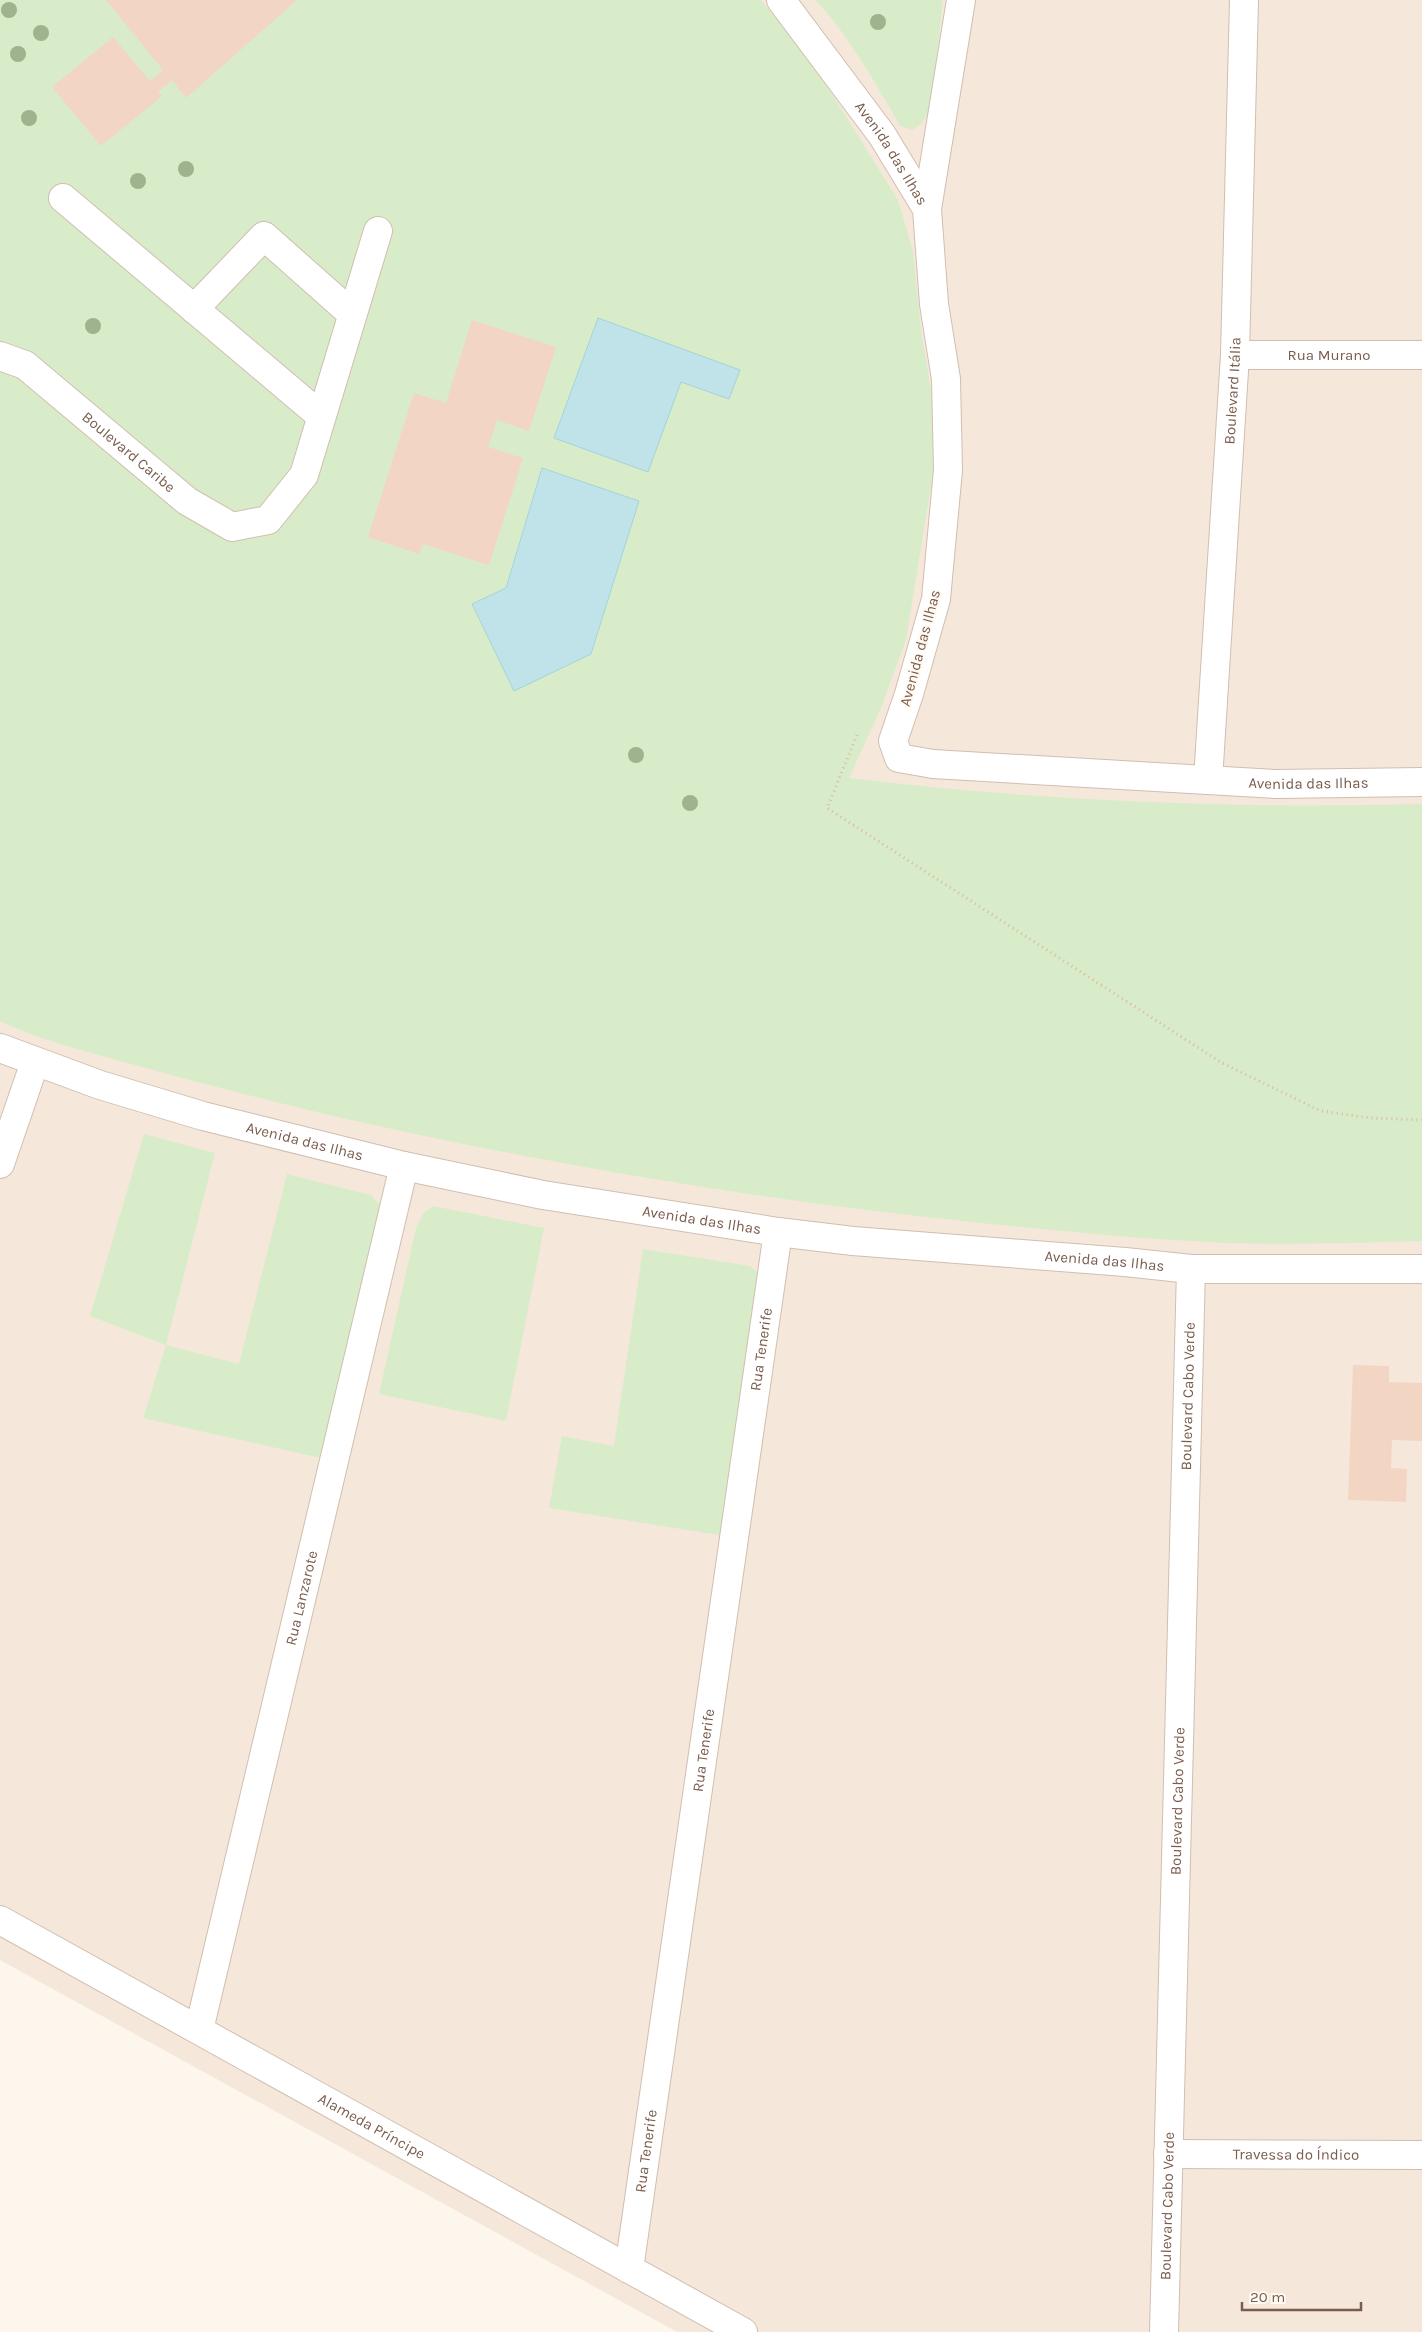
<svg xmlns="http://www.w3.org/2000/svg" width="1422" height="2332" font-family="Karla,sans-serif">
  <rect width="100%" height="100%" fill="#fdf6ec"/>
  <!-- residential -->
  <path fill="#f5e8da" d="M0 0H1422V2332H677L0 1960Z"/>
  <!-- green -->
  <path fill="#d8ecc9" d="M0 0H761L795 41 832 94 898 200 913 251 921 330 931 390 936 455 906 640 881 708 849 778C1040 801 1231 809 1422 804V1241C1357 1243 1291 1245 1226 1243 1141 1239 1057 1231 972 1222 760 1200 550 1165 342 1118 269 1101 196 1082 124 1062 82 1050 40 1040 0 1021Z
    M816 0H943L931 109 921 124 912 130 900 126C875 82 850 38 816 0Z
    M144 1134 215 1153 166 1345 239 1364 287 1174 371 1195 382 1207 325 1459 143 1418 166 1345 90 1316Z
    M433 1206 544 1228 506 1421 379 1394 416 1228 423 1214Z
    M643 1249 750 1266 761 1276 725 1536 549 1508 562 1436 614 1446Z"/>
  <!-- water -->
  <path fill="#bfe3e8" stroke="#a5d3da" d="M598 318 740 370 729 399 681 382 648 472 554 438Z
    M542 468 639 501 591 654 514 691 472 604 506 588Z"/>
  <!-- building -->
  <path fill="#f3d5c3" d="M106 0H297L186 98 172 80 158 92 162 96 101 146 52 87 113 37 150 81 163 70Z
    M472 320 556 347 529 431 497 420 488 447 523 458 489 565 423 544 419 554 368 537 414 393 446 403Z
    M1353 1365 1389 1366V1382L1422 1383V1441L1392 1440 1391 1468 1407 1469 1406 1502 1348 1500Z"/>
  <g fill="none" stroke-linecap="round" stroke-linejoin="round">
    <!-- minor casing -->
    <g stroke="#d1beb0" stroke-width="30">
      <g id="minor">
        <path id="s1" d="M781 0 882 135 927 209 934 304 946 379 948 470 936 599 909 694 893 741 899 758 933 764 1275 784 1422 782"/>
        <path d="M63 198 321 416"/>
        <path d="M927 209 961 0"/>
        <path d="M194 309 264 236 352 314"/>
        <path id="s2" d="M1235 355H1422"/>
        <path id="s3" d="M0 356 25 365 187 501 232 527 268 520 304 475 378 231"/>
        <path id="s4" d="M1208 780 1235 355 1244 0"/>
        <path id="s5" d="M0 1048 100 1085 203 1116 404 1166 543 1195 778 1232 853 1241 1125 1262 1191 1269H1422"/>
        <path d="M0 1164 35 1062"/>
        <path id="s6" d="M0 1920 743 2332"/>
        <path id="s7" d="M199 2030 404 1166"/>
        <path id="s8" d="M1168 2154 1422 2155"/>
        <path id="s9" d="M629 2269 778 1232"/>
        <path id="s10" d="M1164 2332 1191 1269"/>
      </g>
    </g>
    <!-- path -->
    <path stroke="#d9b8a5" stroke-width="3" stroke-dasharray="1 4" stroke-linecap="butt" d="M857 735 827 808 1222 1063 1321 1111 1371 1118 1422 1120"/>
    <!-- minor -->
    <use href="#minor" stroke="#fff" stroke-width="28"/>
  </g>
  <!-- trees -->
  <g fill="#a0b28e">
    <circle cx="9" cy="10" r="8"/>
    <circle cx="878" cy="22" r="8"/>
    <circle cx="41" cy="33" r="8"/>
    <circle cx="18" cy="54" r="8"/>
    <circle cx="29" cy="118" r="8"/>
    <circle cx="186" cy="169" r="8"/>
    <circle cx="138" cy="181" r="8"/>
    <circle cx="93" cy="326" r="8"/>
    <circle cx="636" cy="755" r="8"/>
    <circle cx="690" cy="803" r="8"/>
  </g>
  <g text-anchor="middle" dominant-baseline="central" stroke-width="4" stroke-linejoin="round" paint-order="stroke">
    <!-- street labels -->
    <g font-size="15" fill="#7a5c4d" stroke="#fffaf3">
      <text stroke="none"><textPath href="#s1" startOffset="189">Avenida das Ilhas</textPath></text>
      <text stroke="none"><textPath href="#s2" startOffset="94">Rua Murano</textPath></text>
      <text stroke="none"><textPath href="#s4" startOffset="390">Boulevard Itália</textPath></text>
      <text stroke="none"><textPath href="#s3" startOffset="162">Boulevard Caribe</textPath></text>
      <text transform="translate(920 648) rotate(-75)">Avenida das Ilhas</text>
      <text stroke="none"><textPath href="#s1" startOffset="1224">Avenida das Ilhas</textPath></text>
      <text stroke="none"><textPath href="#s5" startOffset="319">Avenida das Ilhas</textPath></text>
      <text stroke="none"><textPath href="#s5" startOffset="724">Avenida das Ilhas</textPath></text>
      <text stroke="none"><textPath href="#s5" startOffset="1129">Avenida das Ilhas</textPath></text>
      <text stroke="none"><textPath href="#s9" startOffset="929">Rua Tenerife</textPath></text>
      <text stroke="none"><textPath href="#s10" startOffset="936">Boulevard Cabo Verde</textPath></text>
      <text stroke="none"><textPath href="#s7" startOffset="444">Rua Lanzarote</textPath></text>
      <text stroke="none"><textPath href="#s9" startOffset="524">Rua Tenerife</textPath></text>
      <text stroke="none"><textPath href="#s10" startOffset="531">Boulevard Cabo Verde</textPath></text>
      <text stroke="none"><textPath href="#s6" startOffset="425">Alameda Príncipe</textPath></text>
      <text stroke="none"><textPath href="#s9" startOffset="119">Rua Tenerife</textPath></text>
      <text stroke="none"><textPath href="#s8" startOffset="128">Travessa do Índico</textPath></text>
      <text stroke="none"><textPath href="#s10" startOffset="126">Boulevard Cabo Verde</textPath></text>
    </g>
  </g>
  <!-- scale -->
  <path d="M1242 2302v8h119v-8" fill="none" stroke="#7a5c4d" stroke-width="2.5"/>
  <text x="1250" y="2302" font-size="15" fill="#7a5c4d" stroke="#fffaf3" stroke-width="4" paint-order="stroke">20 m</text>
</svg>
